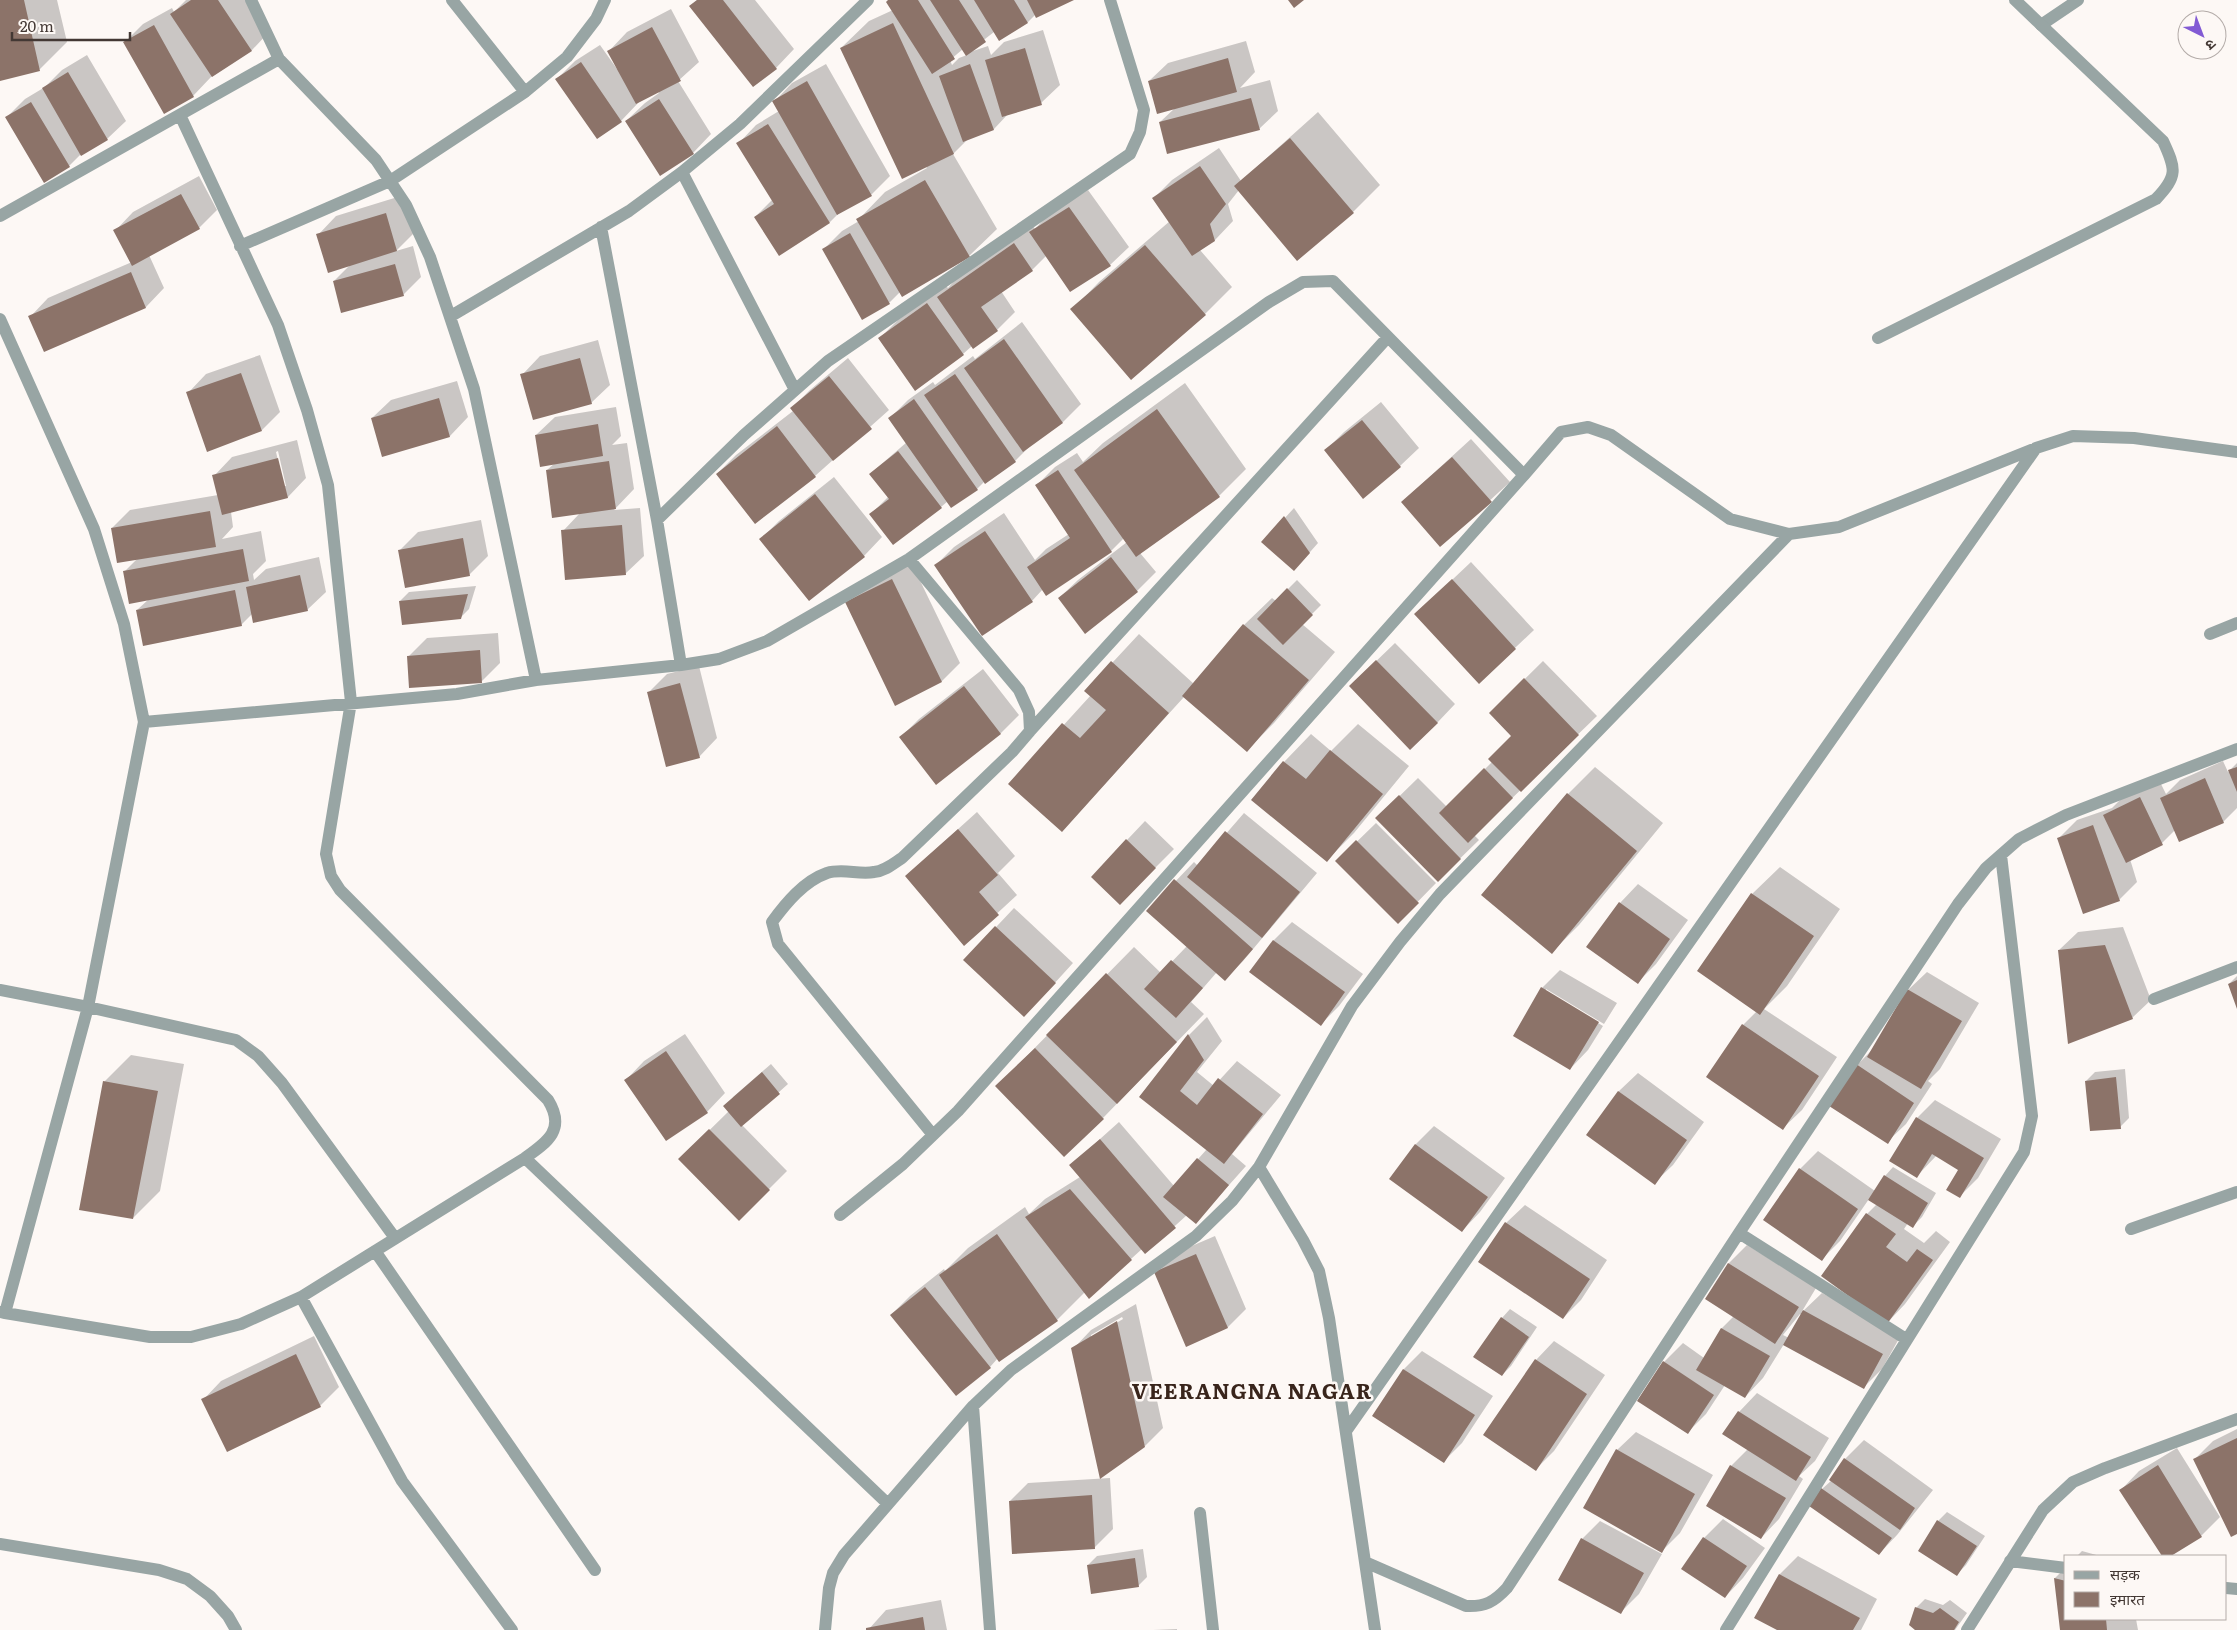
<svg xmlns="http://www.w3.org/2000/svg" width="2237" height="1630" font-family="Literata,'Noto Sans Devanagari',serif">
  <rect width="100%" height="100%" fill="#fdf8f5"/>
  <!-- shadow -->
  <path fill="#0003" fill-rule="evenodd" d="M0 0H57L67 42 40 69 0 79Z
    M186 0H249L270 31 252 50 211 77 193 96 125 42 143 24 172 8 174 12Z
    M697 0H755L794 49 776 68 690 6Z
    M889 0H1071L1035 15 1028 22 994 32 967 53 988 46 991 55 1004 42 1043 30 1060 85 1041 103 1009 113 994 129 968 139 953 154 997 229 969 256 900 292 889 303 824 249 842 231 859 221 858 220 885 192 927 168 841 48 869 21 893 10ZM963 49 967 55 959 58 952 65 950 60Z
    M671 9 699 62 678 81 711 134 693 153 626 121 645 103 659 93 658 91 639 102 621 121 557 79 575 61 600 45 617 69 618 68 609 51 627 32Z
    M1246 41 1255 72 1240 88 1270 80 1278 111 1259 129 1160 122 1175 108 1149 81 1168 63Z
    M87 55 126 121 107 139 81 154 69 166 7 117 25 99 45 87 62 70Z
    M826 64 890 176 871 195 839 213 830 222 755 217 773 199 738 144 756 125 779 111 774 102 792 83Z
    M1318 112 1380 185 1353 212 1239 190 1228 204 1233 221 1215 240 1200 250 1232 287 1205 314 1131 378 1072 310 1099 282 1170 221 1154 198 1172 180 1219 148 1241 181Z
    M199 176 217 210 199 228 149 255 164 288 146 307 44 351 30 317 48 298 132 262 115 231 133 212Z
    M1088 190 1129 247 1110 265 1071 290 1047 255 1032 270 1001 291 1015 312 997 330 972 346 963 354 880 338 898 320 946 286 948 288 956 279 1033 226 1035 229 1049 214Z
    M404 195 415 232 396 251 413 246 421 277 403 295 334 281 351 264 318 235 336 216Z
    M1022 322 1081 404 1063 422 1033 443 1015 461 985 481 977 489 948 501 941 507 871 514 888 497 870 474 907 442 890 418 908 400 933 382 935 385 973 356 975 359Z
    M598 340 610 385 591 403 522 375 540 356Z
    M260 355 280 412 262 430 188 393 206 374Z
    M848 358 889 410 815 476 755 523 717 474 736 455 793 411 792 408 810 390Z
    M457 381 468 417 450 436 372 418 391 400Z
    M1185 383 1246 469 1219 496 1140 553 1156 572 1137 591 1085 632 1059 598 1078 580 1127 542 1124 538 1111 551 1043 589 1032 601 983 634 936 565 954 547 1004 513 1035 560 1046 549 1069 534 1037 485 1055 467 1077 453 1083 462 1103 443Z
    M1381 402 1419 448 1400 466 1326 450 1344 432Z
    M616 407 621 436 612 445 627 443 634 489 614 510 640 508 644 556 625 574 563 531 580 513 547 470 555 463 536 435 555 417Z
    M1471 439 1510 482 1441 545 1402 502Z
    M297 440 306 478 288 497 231 512 233 527 222 539 261 531 266 561 253 574 254 580 266 569 319 557 326 592 307 610 253 613 241 625 137 610 149 599 124 572 138 558 112 528 130 510 218 495 214 476 232 457ZM278 451 286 486H284L276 452Z
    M834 477 882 537 864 556 809 600 761 539 779 521Z
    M1294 508 1318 543 1303 560 1263 542Z
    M481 520 488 556 469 575 399 551 418 532Z
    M911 562 960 663 942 681 896 704 847 602Z
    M1471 562 1534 630 1479 682 1416 614Z
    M1297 580 1321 605 1302 624 1335 652 1274 723 1247 750 1184 697 1062 831 1010 784 1091 695 1086 691 1139 634 1194 684 1244 625 1272 598 1276 601Z
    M476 586 469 609 460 618 400 601 409 592Z
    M498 633 500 663 482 681 409 656 427 638Z
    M1395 643 1455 704 1437 723 1369 668Z
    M1543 661 1597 716 1474 835 1479 840 1438 880 1377 818 1418 778 1447 807 1492 762 1512 736 1490 713Z
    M699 666 717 738 699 757 648 693 667 674Z
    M983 669 1019 715 1001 733 936 783 901 737 919 719Z
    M1358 724 1409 766 1354 833 1327 860 1284 762 1311 734 1331 751Z
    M2223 761 2228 772 2237 763V808L2223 822 2175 830 2162 843 2130 859 2137 882 2119 900 2059 838 2077 820 2112 808 2123 797 2159 780 2166 794 2180 780Z
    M1595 767 1663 823 1579 925 1552 952 1568 794Z
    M977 812 1015 856 998 873 1017 895 964 944 906 876Z
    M1244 813 1317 873 1243 961 1225 979 1217 972 1191 1002 1204 1014 1103 1118 1015 1068 1134 947 1161 973 1187 946 1148 910 1194 862 1198 866Z
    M1145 821 1174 849 1138 885 1092 877Z
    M1376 823 1436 883 1398 922 1337 861Z
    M1780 867 1840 909 1787 986 1764 1009 1837 1057 1802 1110 1783 1128 1743 1025 1757 1011 1752 894Z
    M1638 884 1688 920 1656 964 1637 983 1620 903Z
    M1014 908 1073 963 1042 997 965 960Z
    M1292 922 1363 974 1339 1006 1321 1024 1251 972 1274 940Z
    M2123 927 2151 1000 2132 1018 2059 950 2078 932Z
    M1560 970 1617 1003 1604 1024 1546 989V991L1603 1026 1588 1050 1570 1069 1542 988Z
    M1927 972 1979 1003 1940 1069 1928 1081 1932 1084 1906 1124 1887 1142 1857 1065 1873 1049 1908 990Z
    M2237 976V1006L2229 984Z
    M1207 1017 1222 1041 1197 1072 1214 1086 1237 1061 1281 1095 1232 1154 1246 1166 1196 1222 1187 1215 1145 1253 1142 1249 1089 1297 1085 1292 1057 1320 998 1358 990 1367 891 1315 910 1296 944 1269 945 1271 968 1248 1025 1207 1029 1214 1045 1199 1080 1177 1071 1165 1119 1122 1174 1186 1207 1149 1140 1096 1189 1035Z
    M685 1034 725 1093 707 1112 626 1080 644 1061Z
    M131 1055 184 1064 160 1191 133 1218 104 1082Z
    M771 1064 788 1084 742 1125 787 1171 739 1219 680 1159 729 1111 733 1097Z
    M2125 1069 2129 1118 2120 1127 2086 1081 2095 1072Z
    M1638 1073 1704 1122 1673 1165 1654 1183 1588 1134 1619 1091Z
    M1935 1100 2001 1139 1978 1178 1960 1196V1169L1937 1155 1917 1176V1118Z
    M1434 1126 1505 1178 1480 1212 1462 1231 1391 1179 1416 1144Z
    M1818 1151 1875 1191 1885 1176 1893 1167 1936 1193 1922 1217 1913 1226 1908 1223 1904 1229 1924 1243 1936 1231 1950 1242 1905 1304 1887 1323 1823 1276 1867 1214 1877 1204 1869 1199 1840 1241 1822 1259 1800 1169Z
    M1525 1205 1607 1260 1581 1300 1563 1318 1506 1223Z
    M1215 1236 1246 1309 1228 1327 1186 1345 1155 1273 1173 1254Z
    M1747 1245 1816 1288 1801 1313 1822 1293 1901 1335 1882 1369 1864 1387 1784 1344 1763 1378 1745 1397 1725 1385 1706 1414 1687 1433 1638 1400 1664 1362 1683 1343 1704 1358 1722 1328 1734 1316 1706 1299 1729 1263ZM1800 1314 1802 1315 1789 1338 1783 1335Z
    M1136 1304 1163 1428 1145 1446 1073 1349 1091 1330ZM1122 1317 1123 1319 1091 1338V1335Z
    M1510 1309 1537 1327 1511 1366 1502 1375V1318Z
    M314 1336 339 1387 320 1406 203 1400 221 1381Z
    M1554 1341 1605 1375 1554 1451 1536 1469 1485 1435 1536 1360Z
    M1422 1351 1493 1396 1462 1443 1444 1461 1374 1416 1404 1369Z
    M1757 1393 1829 1438 1815 1461 1799 1476 1803 1479 1779 1519 1761 1538 1707 1506 1731 1466 1748 1449 1739 1412Z
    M2237 1429V1532L2195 1459 2213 1441Z
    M1636 1432 1713 1475 1680 1533 1662 1551 1617 1450Z
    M1864 1440 1933 1490 1897 1535 1879 1554 1822 1489 1832 1480 1845 1459Z
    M2177 1448 2220 1517 2201 1536 2168 1556H2163L2121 1490 2139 1471Z
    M1110 1478 1113 1529 1094 1548 1010 1501 1028 1483Z
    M1947 1512 1985 1536 1966 1565 1957 1574 1938 1521Z
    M1723 1519 1765 1548 1743 1578 1725 1597 1683 1569 1704 1538Z
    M1600 1521 1662 1554 1639 1594 1621 1612 1582 1539Z
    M1143 1549 1147 1577 1138 1586 1088 1565 1097 1556Z
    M2082 1551 2100 1556H2077Z
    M1798 1556 1877 1599 1861 1630H1780L1756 1617 1780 1574Z
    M2066 1567V1619H2136L2138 1630H2061L2055 1578Z
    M1925 1599 1943 1605 1950 1600 1967 1613 1955 1630H1917L1916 1608Z
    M941 1600 947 1630H868L886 1610Z
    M1177 1629V1630H1153Z"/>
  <!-- building -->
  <path fill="#8c7369" d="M0 0H24L40 71 0 81Z
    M191 0H218L252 51 212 77 170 14Z
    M697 0H723L777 69 753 87 689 6Z
    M888 0H918L955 59 932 74 886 2Z
    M930 0H959L986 42 966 56Z
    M974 0H1014L1028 23 999 41Z
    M1027 0H1074L1036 18Z
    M1288 0H1304L1294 8Z
    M893 23 954 154 902 179 840 48Z
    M154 25 194 97 164 114 123 42Z
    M652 27 681 81 636 104 607 51Z
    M1025 48 1042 105 1002 117 985 60Z
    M1228 58 1237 92 1157 114 1148 81Z
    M581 62 622 122 597 139 555 79Z
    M970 64 994 130 963 142 939 76Z
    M68 72 108 140 81 156 42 88Z
    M807 81 872 196 837 215 772 101Z
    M1251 98 1260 130 1167 154 1159 122Z
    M659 99 694 154 660 176 625 121Z
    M31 102 70 167 44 183 5 117Z
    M768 124 830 223 779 256 754 217 774 204 736 143Z
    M1290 138 1354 213 1297 261 1234 186Z
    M1200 166 1226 204 1210 224 1215 241 1192 256 1152 198Z
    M925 180 970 257 902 297 856 219Z
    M181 194 200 229 132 266 113 230Z
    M1069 207 1111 266 1070 292 1029 232Z
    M386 213 397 251 328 273 316 234Z
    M850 233 890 304 862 320 822 249Z
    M1014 243 1033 271 981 307 998 331 973 349 937 297Z
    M1145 245 1206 315 1131 380 1070 309Z
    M395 264 404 296 341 313 333 281Z
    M131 272 146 308 44 352 28 316Z
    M927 303 964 355 915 391 878 338Z
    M1004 339 1063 423 1023 452 964 368Z
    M580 358 592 404 533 420 520 374Z
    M241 373 262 431 207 452 186 392Z
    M955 374 1016 462 985 484 924 395Z
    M829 376 872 429 833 461 790 408Z
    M439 398 450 437 382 457 371 418Z
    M914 399 978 490 951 508 888 418Z
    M1157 409 1220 497 1136 557 1074 470Z
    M1362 420 1401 467 1363 499 1324 450Z
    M598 424 603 456 540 467 535 435Z
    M777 426 816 477 755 524 716 474Z
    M898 451 942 508 893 545 869 514 889 499 869 474Z
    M1452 457 1492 502 1440 547 1401 502Z
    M278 458 288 498 222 515 212 475Z
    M609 461 616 509 552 518 546 470Z
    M1058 470 1112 552 1046 596 1027 567 1070 538 1035 485Z
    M815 494 865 557 809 601 759 539Z
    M210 511 216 547 117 563 111 528Z
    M1284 516 1310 553 1294 571 1261 542Z
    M622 525 626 575 565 580 561 530Z
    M985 531 1033 602 982 636 934 565Z
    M463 538 470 576 405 588 398 550Z
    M243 549 249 581 129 604 123 571Z
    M1111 557 1138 592 1085 634 1058 598Z
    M300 575 308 611 253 623 246 587Z
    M892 579 942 682 895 706 845 602Z
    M1452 579 1516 649 1479 684 1414 614Z
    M1287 588 1313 615 1283 645 1257 619Z
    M235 590 242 626 143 646 136 610Z
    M468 594 461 619 402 625 399 601Z
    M1243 624 1309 680 1247 752 1182 696Z
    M480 650 482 683 409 688 407 656Z
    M1376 660 1438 723 1410 750 1349 686Z
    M1111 661 1169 713 1062 832 1008 784 1062 723 1080 738 1106 710 1084 691Z
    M1524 678 1579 735 1521 792 1488 759 1511 736 1489 713Z
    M680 683 700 758 666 767 647 692Z
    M964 686 1001 734 936 785 899 737Z
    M1330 750 1383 794 1327 862 1251 800 1283 761 1306 779Z
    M2237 767V792L2228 770Z
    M1484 768 1513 798 1468 843 1439 813Z
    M2205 778 2224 823 2179 842 2160 798Z
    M1567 793 1637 851 1552 954 1481 895Z
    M1399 795 1461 859 1438 882 1375 818Z
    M2140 797 2163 845 2126 863 2103 815Z
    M2093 825 2120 901 2083 914 2057 838Z
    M958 829 998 875 979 892 999 915 964 946 905 876Z
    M1225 831 1300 892 1262 938 1187 877Z
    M1126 839 1156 868 1120 905 1091 877Z
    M1356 840 1419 903 1398 924 1335 861Z
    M1174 879 1253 949 1225 981 1146 911Z
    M1751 893 1814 936 1760 1015 1697 971Z
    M1619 902 1670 939 1638 984 1586 947Z
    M995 926 1056 983 1024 1017 963 960Z
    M1273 940 1345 992 1321 1026 1249 972Z
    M2105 945 2133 1019 2068 1044 2058 950Z
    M1171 960 1203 988 1176 1018 1144 989Z
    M1106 973 1177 1042 1117 1104 1046 1035Z
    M2237 980V1009L2228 984Z
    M1541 987 1599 1022 1570 1070 1513 1036Z
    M1907 989 1962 1021 1921 1089 1867 1057Z
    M1742 1024 1819 1076 1783 1130 1706 1077Z
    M1188 1034 1204 1060 1180 1091 1197 1105 1218 1078 1263 1114 1224 1164 1139 1097Z
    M1035 1048 1104 1119 1064 1157 995 1086Z
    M666 1051 708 1113 666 1141 624 1080Z
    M1856 1064 1914 1103 1888 1144 1829 1106Z
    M762 1072 780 1094 741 1127 723 1106Z
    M2116 1077 2121 1129 2090 1131 2085 1081Z
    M103 1081 158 1091 133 1219 79 1210Z
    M1618 1091 1687 1140 1655 1185 1586 1135Z
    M1916 1117 1984 1158 1960 1198 1946 1190 1958 1170 1932 1154 1917 1178 1889 1161Z
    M709 1129 770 1190 739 1221 678 1159Z
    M1100 1139 1176 1228 1145 1254 1069 1165Z
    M1415 1144 1488 1197 1462 1232 1389 1179Z
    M1197 1158 1229 1185 1196 1224 1163 1197Z
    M1799 1168 1858 1209 1822 1261 1763 1220Z
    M1884 1175 1928 1203 1913 1228 1868 1200Z
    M1070 1189 1132 1260 1089 1299 1025 1217Z
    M1866 1213 1896 1234 1886 1247 1907 1262 1917 1249 1933 1260 1887 1324 1821 1276Z
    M1505 1222 1590 1279 1563 1319 1478 1262Z
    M997 1234 1058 1321 999 1362 939 1275Z
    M1196 1254 1228 1328 1186 1347 1154 1272Z
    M1728 1263 1799 1307 1775 1344 1705 1299Z
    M925 1287 991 1368 956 1396 890 1315Z
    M1803 1310 1883 1354 1864 1389 1783 1345Z
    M1501 1317 1529 1337 1502 1376 1473 1357Z
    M1117 1321 1145 1447 1100 1479 1071 1348Z
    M1721 1328 1770 1356 1745 1398 1696 1370Z
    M296 1354 321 1407 227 1452 201 1399Z
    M1535 1359 1587 1394 1536 1471 1483 1435Z
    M1663 1361 1714 1395 1688 1434 1637 1401Z
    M1403 1369 1475 1415 1444 1463 1372 1416Z
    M1738 1411 1811 1457 1796 1481 1722 1434Z
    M2237 1438V1534L2231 1537 2193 1459Z
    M1616 1449 1695 1494 1662 1553 1583 1508Z
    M1844 1458 1915 1508 1900 1530 1829 1480Z
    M1730 1465 1786 1498 1761 1539 1706 1506Z
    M2158 1465 2202 1537 2171 1556H2162L2119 1490Z
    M1821 1488 1892 1538 1879 1555 1809 1506Z
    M1092 1495 1095 1549 1012 1554 1009 1501Z
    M1937 1520 1977 1546 1957 1576 1918 1551Z
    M1703 1537 1747 1566 1725 1598 1681 1569Z
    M1581 1538 1644 1573 1621 1614 1558 1580Z
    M1135 1558 1139 1587 1091 1594 1087 1565Z
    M1779 1574 1860 1618 1853 1630H1777L1754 1618Z
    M2054 1578 2066 1581V1619H2106L2107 1630H2060Z
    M1915 1607 1933 1613 1940 1608 1959 1622 1954 1630H1915L1909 1625Z
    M923 1617 925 1630H866V1628Z"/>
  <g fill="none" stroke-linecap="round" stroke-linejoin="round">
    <!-- service -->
    <path stroke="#98a5a4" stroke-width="12" d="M2041 25 2078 0"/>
    <!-- minor -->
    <path stroke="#98a5a4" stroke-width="12" d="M251 0 279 59 376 160 406 205 430 257 474 389 536 680
      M452 0 525 92
      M180 115 278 325 307 410 328 485 351 702 326 854 331 876 340 890 548 1100C566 1129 548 1142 525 1158
      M682 172 795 390
      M0 216 279 59
      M601 227 657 520 681 665
      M240 246 390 181 525 92 567 57 596 19 605 0
      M451 316 629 211 682 172 740 124 868 0
      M0 319 94 529 124 624 144 722
      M1878 338 2156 199C2178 176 2176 169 2163 141L2015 0
      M657 520 744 435 828 361 1130 154 1140 132 1144 110 1110 0
      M909 559 1019 690 1029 712 1030 731 1012 752 902 858C893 864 885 871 874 872 859 875 843 868 827 873 804 881 786 903 772 922L778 944 933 1135
      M2210 634 2237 623
      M1030 731 1388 337
      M0 990 88 1007 236 1040 258 1056 282 1083 395 1238
      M2154 999 2237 967
      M1259 1167 1303 1240 1319 1271 1329 1318 1375 1630
      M840 1215 903 1164 958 1111 1524 475
      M2131 1229 2237 1192
      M1739 1233 1906 1339
      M375 1251 595 1570
      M301 1297 402 1481 512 1630
      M0 1312 5 1313 88 1007 144 722 457 694 536 680 681 665 719 659 767 641 909 559 1269 302 1303 282 1333 281 1524 475 1561 432 1588 427 1611 435 1730 519 1789 534 1839 527 2036 448 2073 436 2134 438 2237 452
      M5 1313 150 1337H191L241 1324 301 1297 525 1158 888 1504
      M973 1406 990 1630
      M1346 1431 2036 448
      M1200 1513 1213 1630
      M0 1544 159 1570 187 1579 210 1596 228 1616 236 1630
      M2010 1561 2066 1568
      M1365 1562 1466 1606C1485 1607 1494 1602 1507 1588L1739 1233 1958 904 1986 868 2019 839 2066 815 2237 749
      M2226 1588 2237 1589
      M825 1630 829 1588 833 1573 844 1555 973 1406 1011 1370 1196 1236 1232 1201 1259 1167 1352 1006 1400 942 1440 894 1789 534
      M1726 1630 2024 1152 2032 1116 2001 855
      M1967 1630 2043 1510 2073 1482 2105 1468 2237 1419"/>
  </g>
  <g text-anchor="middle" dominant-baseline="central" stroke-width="5" stroke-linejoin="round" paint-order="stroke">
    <!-- district labels -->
    <g font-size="21" font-weight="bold" letter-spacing="1" fill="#39251c" stroke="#fdf8f5">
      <text x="1252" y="1389">VEERANGNA NAGAR</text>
    </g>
  </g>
  <!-- legend -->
  <rect x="2064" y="1555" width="162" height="65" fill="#fdf8f5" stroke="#b3aba8"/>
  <rect x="2074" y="1571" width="25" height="8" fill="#98a5a4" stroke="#b3aba8"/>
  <text x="2110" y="1580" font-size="15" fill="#433834">सड़क</text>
  <rect x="2074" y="1592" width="25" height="15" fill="#8c7369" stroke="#b3aba8"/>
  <text x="2110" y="1605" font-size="15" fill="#433834">इमारत</text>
  <!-- north arrow -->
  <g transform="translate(2202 35) rotate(138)"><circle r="24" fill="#fdf8f5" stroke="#b3aba8"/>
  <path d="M0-4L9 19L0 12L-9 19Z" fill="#825ad4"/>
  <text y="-8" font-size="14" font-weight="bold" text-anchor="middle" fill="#433834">उ</text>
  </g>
  <!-- scale -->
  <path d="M12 32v8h118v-8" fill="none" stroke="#433834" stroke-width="2.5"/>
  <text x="20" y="32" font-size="15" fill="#433834" stroke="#fdf8f5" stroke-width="4" paint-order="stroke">20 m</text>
</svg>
